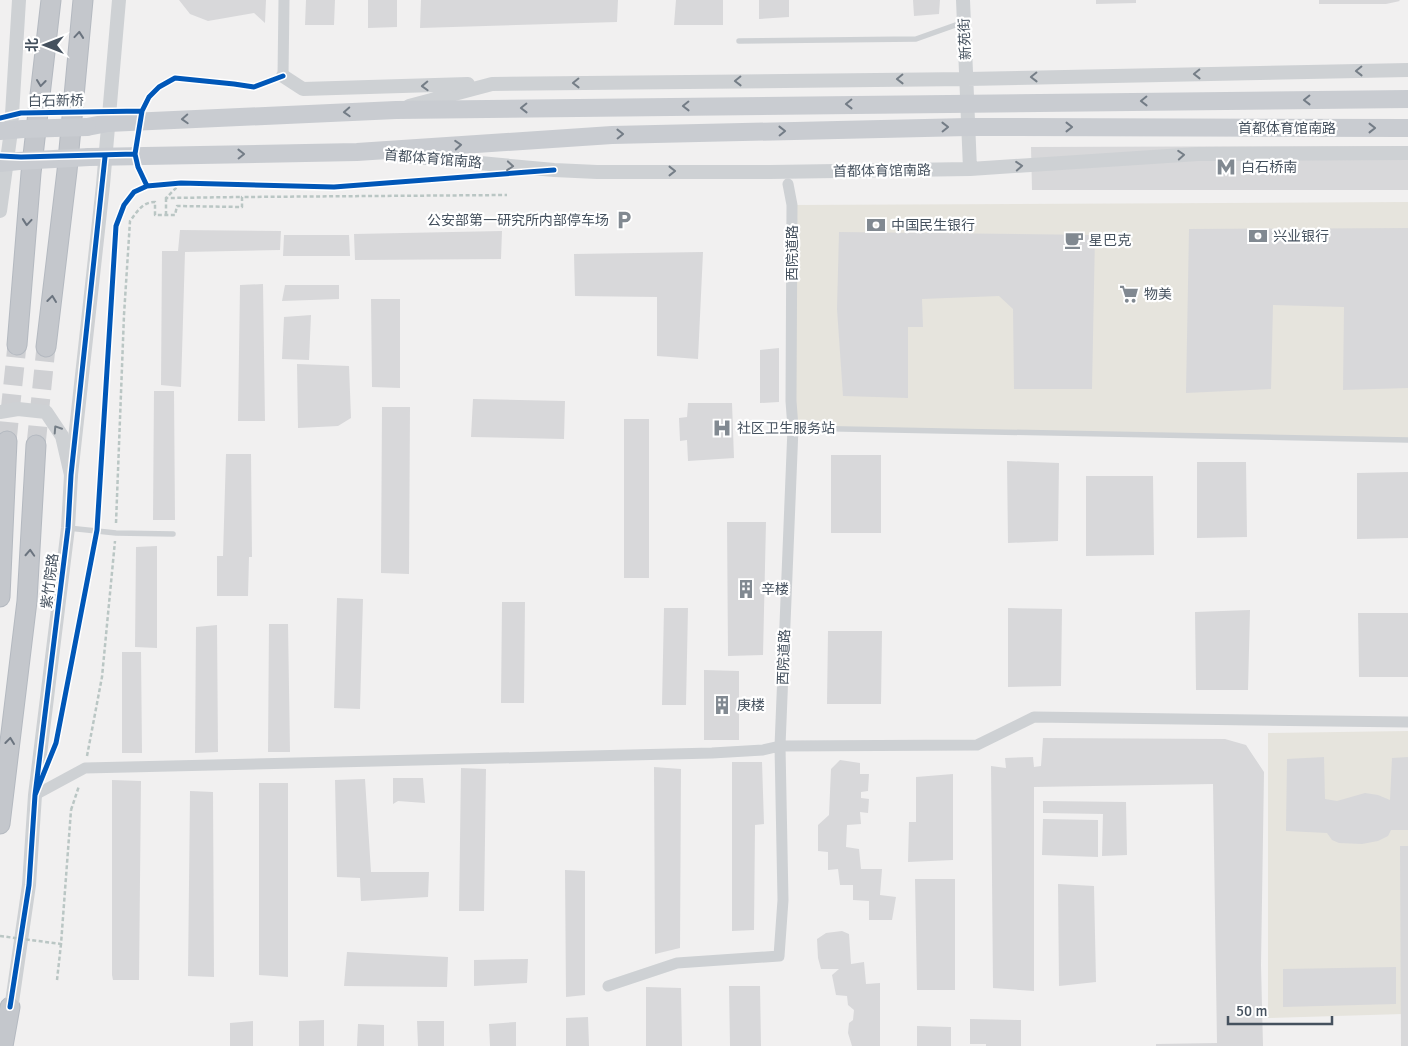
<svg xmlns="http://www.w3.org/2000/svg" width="1408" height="1046" font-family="Signika,'Noto Sans SC',sans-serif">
  <rect width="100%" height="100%" fill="#f1f0f0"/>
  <!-- commercial -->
  <path fill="#e6e4dd" d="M1408 202V440L793 428 792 205Z
    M1408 731V1046L1403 1014 1268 1018V733Z"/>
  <!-- building -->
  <path fill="#d8d8da" d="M179 0H266L265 23 254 13 208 21 190 14Z
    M306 0H335L334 25H305Z
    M368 0H397V27L368 28Z
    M421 0H618L617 22 420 28Z
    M676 0H723V25H674Z
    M759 0H789V17L759 19Z
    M913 0H940L939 14 914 16Z
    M1096 0H1136V3L1096 4Z
    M1319 0H1399L1400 1 1386 4H1319Z
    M1408 146V190H1032L1031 147Z
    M1408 228V388L1343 390 1344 307 1273 305 1271 389 1186 393 1189 229Z
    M180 230 281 231 280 250 185 252 181 387 161 385 162 251H178Z
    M502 231 501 259 355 260 354 234Z
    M839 232 1095 235 1092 389H1014L1013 309 999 296 922 299 923 327H908V398L843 396 837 309Z
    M284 235H349L350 256H283Z
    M703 252 698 359 657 356V297L575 296 574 254Z
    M263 284 265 421H238L240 285Z
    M285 285H339V299L282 301Z
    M371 299H400V388L372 387Z
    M311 315 309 360 282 359 284 317Z
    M779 348V402L760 403V350Z
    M297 364 349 366 351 418 338 426 298 428Z
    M154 391H174L175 520H153Z
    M473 399 565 401 564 439 471 437Z
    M688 403H732L734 458 688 461 687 440 680 441 679 418 687 417Z
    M382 407H410L409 574 381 573Z
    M624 419H649V578H624Z
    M226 454H251L252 557H249L248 596H217V556H223Z
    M831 455H881V533H831Z
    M1007 461 1059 463 1058 541 1008 543Z
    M1197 462H1246L1247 537 1197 538Z
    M1408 472V538L1357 539V473Z
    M1086 476H1153L1154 555 1086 556Z
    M727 522H766L763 655 728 656Z
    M157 546V648L135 647 136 547Z
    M337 598 363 599 360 709 334 708Z
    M502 602H525L524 703H501Z
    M664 608H688L686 705H662Z
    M1008 608 1062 609 1061 686 1008 687Z
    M1250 610 1248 690H1196L1195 612Z
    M1358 613H1408V677H1359Z
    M269 624H288L290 752H268Z
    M217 625 218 752 195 753 196 627Z
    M828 631H882L881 704H827Z
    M122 652H141L142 753H122Z
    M704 670 739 671V740H704Z
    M1043 738 1225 739 1246 745 1264 772 1261 965 1263 1046H1156V1044L1217 1043 1213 784 1034 787V991L993 988 991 766 1006 768 1005 758 1033 757 1034 767 1041 766Z
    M1324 757 1325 799 1337 801 1365 793 1378 795 1390 800 1392 758 1408 757V830H1391L1388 836 1378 841 1362 844 1339 843 1332 840 1327 833 1286 831 1287 759Z
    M840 760 860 763V774H869L868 791 861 792V798L869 799 868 813 860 812 861 824 847 825 846 847 859 849 861 869H882L880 895 896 897 892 920H869V901L853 900V885H840L838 869 828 870V852L818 851V825L829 815 831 769Z
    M732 762H762L764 824 755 825 754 930 732 931Z
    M654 767 681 769 680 948 655 954Z
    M461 768 486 769 484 911H459Z
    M953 774V860L908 862 909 822H916V777Z
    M393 778H423L425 803 398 801 393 804Z
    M365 779 371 872H429L428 897 361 901 360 878 337 877 335 780Z
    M112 780 141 781 139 980H113L112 975Z
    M259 783H288V977L259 975Z
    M190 791 213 792 214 977 188 976Z
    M1043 801 1126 802 1127 855 1102 856 1103 814 1043 813Z
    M1043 819 1098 820V857L1042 855Z
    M1400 846H1408V1046H1401Z
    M565 870 585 871V995L566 997Z
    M915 879H955V990H917Z
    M1058 884 1094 886 1096 982 1059 986Z
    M842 931 849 934 851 964 864 962 866 984 880 983V1046H852L848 1033 849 1023 853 1020 854 1010 848 1005 847 996 836 995 832 975 839 969H821L818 958 817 939 826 933Z
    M347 952 448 957 447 987 344 986Z
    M528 959 527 983 474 986V960Z
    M1396 967V1004L1283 1007V969Z
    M729 986H760L761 1046H730Z
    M646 987 681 988 682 1046H646Z
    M588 1017 589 1046H566V1018Z
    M970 1019 1021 1020V1046H986V1044H970Z
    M324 1020V1046H299V1021Z
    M253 1021V1046H230V1023Z
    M417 1021H444V1046H418Z
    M516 1022V1046H490L489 1024Z
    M358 1024 384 1025V1046H357Z
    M917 1026 951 1027V1046H917Z"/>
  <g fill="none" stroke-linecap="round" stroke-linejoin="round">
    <!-- trunk-tunnel -->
    <path stroke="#cfd0d3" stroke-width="19" stroke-dasharray="19 9" stroke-linecap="butt" d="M7 441 17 345
      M36 445 46 347"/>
    <!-- trunk casing -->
    <g stroke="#b4b9c0" stroke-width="21">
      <path id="trunk" d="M17 345 31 173 51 0
        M46 347 67 171 83 0
        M0 597 7 441
        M0 824 27 601 36 445
        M3 1046 10 1007"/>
    </g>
    <!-- path -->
    <path stroke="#bac6c4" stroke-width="2.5" stroke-dasharray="4 2.5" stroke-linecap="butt" d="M181 183 166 198 242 197
      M166 198V215
      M116 523 124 315 130 221C137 212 142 202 155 202V215H175L177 206 242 207V197L507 195
      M87 756 102 677 115 541
      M71 810 79 786
      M57 980 61 944"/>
    <!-- service -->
    <path stroke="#ced1d4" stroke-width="5.5" d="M739 41 916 39 964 22
      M793 428 1408 440
      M68 528 116 533 173 534"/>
    <!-- minor -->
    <path stroke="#ced1d4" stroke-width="11" d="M283 76 284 0
      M35 795 85 768 712 753 763 750 780 746 977 745 1034 717 1408 722
      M608 986 677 963 779 956 783 900 780 746 793 428 791 401 792 205 788 184"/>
    <!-- tertiary -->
    <path stroke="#ced1d4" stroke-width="14" d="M963 0 970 169
      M283 76 303 89 468 84
      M409 106 492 84 967 79 1408 70
      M395 155 554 170 597 172H770L970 169 1198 154 1408 153
      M0 211 11 131 19 0
      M10 1016 29 885 35 795 68 528 71 475 103 185 119 0"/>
    <!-- primary -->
    <path stroke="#c9ccd1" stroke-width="18" d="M87 127 108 123 396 110 1408 99
      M0 131 23 129
      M89 157 357 152 612 135 968 127 1408 128
      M0 163 19 161"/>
    <!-- trunk -->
    <use href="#trunk" stroke="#c4c7cc" stroke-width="19"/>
    <!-- path-bridge -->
    <path stroke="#bac6c4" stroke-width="2.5" stroke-dasharray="4 2.5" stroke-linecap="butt" d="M0 936 61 944 71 810"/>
    <!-- tertiary-bridge -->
    <path stroke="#ced1d4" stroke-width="14" d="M0 412 18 409 46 412 62 436 71 475"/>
    <!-- primary-bridge -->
    <path stroke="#c9ccd1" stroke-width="18" d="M23 129 87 127
      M19 161 89 157"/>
    <!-- cycleway casing -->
    <g stroke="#fff" stroke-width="8">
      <path id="cycleway" d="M0 118 21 113 142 111
        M0 156 21 157 135 154
        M147 186 138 167 135 154 142 111 149 97 159 87 175 78 234 84 254 87 283 76
        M35 795 56 743 97 530 116 226 124 205 134 192 147 186 181 183 334 187 554 170
        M10 1007 29 885 35 795 68 528 71 475 105 157"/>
    </g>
    <!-- cycleway -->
    <use href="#cycleway" stroke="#0057b8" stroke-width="5"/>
  </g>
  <!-- one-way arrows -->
  <defs><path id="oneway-chevron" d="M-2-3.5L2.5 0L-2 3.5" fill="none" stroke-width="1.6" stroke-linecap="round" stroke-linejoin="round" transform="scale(1.25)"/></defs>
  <g stroke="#6b747f">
    <use href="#oneway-chevron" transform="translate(79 35) rotate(-85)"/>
    <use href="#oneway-chevron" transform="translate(41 83) rotate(97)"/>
    <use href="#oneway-chevron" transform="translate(27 222) rotate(95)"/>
    <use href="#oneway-chevron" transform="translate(52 299) rotate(-83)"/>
    <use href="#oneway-chevron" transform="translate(30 553) rotate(-87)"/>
    <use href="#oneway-chevron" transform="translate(10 741) rotate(-83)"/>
  </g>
  <g stroke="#757e87">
    <use href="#oneway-chevron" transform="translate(1359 71) rotate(179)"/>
    <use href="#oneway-chevron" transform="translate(1197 74) rotate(179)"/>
    <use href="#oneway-chevron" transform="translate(1034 77) rotate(179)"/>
    <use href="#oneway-chevron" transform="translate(900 79) rotate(179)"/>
    <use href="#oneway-chevron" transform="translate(738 81) rotate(179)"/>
    <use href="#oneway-chevron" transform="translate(576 83) rotate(179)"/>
    <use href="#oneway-chevron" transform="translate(425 86) rotate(178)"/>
    <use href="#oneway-chevron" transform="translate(1181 155) rotate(-4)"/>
    <use href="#oneway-chevron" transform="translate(510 166) rotate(5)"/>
    <use href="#oneway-chevron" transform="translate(1019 166) rotate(-4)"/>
    <use href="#oneway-chevron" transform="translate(672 171)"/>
    <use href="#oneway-chevron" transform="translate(57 429) rotate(-123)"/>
  </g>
  <g stroke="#737c86">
    <use href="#oneway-chevron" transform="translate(1307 100) rotate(179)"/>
    <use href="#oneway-chevron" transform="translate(1144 101) rotate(179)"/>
    <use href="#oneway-chevron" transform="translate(849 104) rotate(179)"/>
    <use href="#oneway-chevron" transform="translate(686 106) rotate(179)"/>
    <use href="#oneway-chevron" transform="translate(524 108) rotate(179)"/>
    <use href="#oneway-chevron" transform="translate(347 112) rotate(177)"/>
    <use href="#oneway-chevron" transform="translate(185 119) rotate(177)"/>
    <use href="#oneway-chevron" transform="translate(945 127) rotate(-1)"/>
    <use href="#oneway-chevron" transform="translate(1069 127)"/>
    <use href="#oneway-chevron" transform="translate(1372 128)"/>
    <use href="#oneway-chevron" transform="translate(782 131) rotate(-1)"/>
    <use href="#oneway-chevron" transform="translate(620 134) rotate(-1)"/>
    <use href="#oneway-chevron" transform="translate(458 145) rotate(-4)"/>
    <use href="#oneway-chevron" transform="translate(241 154) rotate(-1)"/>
  </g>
  <!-- icons -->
  <defs>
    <g id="metro-bare" transform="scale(1.5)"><path d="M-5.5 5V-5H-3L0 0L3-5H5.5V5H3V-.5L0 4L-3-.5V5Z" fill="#818991" stroke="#fff" stroke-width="2.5" paint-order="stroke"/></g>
    <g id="parking-bare" transform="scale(1.5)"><path d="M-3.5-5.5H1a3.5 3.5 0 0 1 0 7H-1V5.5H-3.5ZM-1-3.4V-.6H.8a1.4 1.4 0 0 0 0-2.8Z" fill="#818991" stroke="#fff" stroke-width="2.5" paint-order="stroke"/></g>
    <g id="bank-bare" transform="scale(1.5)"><path d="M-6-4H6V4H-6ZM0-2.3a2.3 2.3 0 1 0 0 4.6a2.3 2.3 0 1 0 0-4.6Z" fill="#818991" stroke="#fff" stroke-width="2.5" paint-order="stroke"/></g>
    <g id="cafe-bare" transform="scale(1.5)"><path d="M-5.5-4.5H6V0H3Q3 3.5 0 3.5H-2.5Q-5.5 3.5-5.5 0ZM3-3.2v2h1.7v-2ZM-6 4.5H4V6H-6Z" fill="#818991" stroke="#fff" stroke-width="2.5" paint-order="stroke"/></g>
    <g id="supermarket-bare" transform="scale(1.5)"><path d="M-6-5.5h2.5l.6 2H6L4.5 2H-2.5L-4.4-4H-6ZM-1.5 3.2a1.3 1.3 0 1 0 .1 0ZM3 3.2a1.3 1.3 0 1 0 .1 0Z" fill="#818991" stroke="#fff" stroke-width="2.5" paint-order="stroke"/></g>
    <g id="hospital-bare" transform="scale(1.5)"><path d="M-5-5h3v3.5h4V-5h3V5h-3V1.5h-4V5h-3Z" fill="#818991" stroke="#fff" stroke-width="2.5" paint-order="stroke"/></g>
    <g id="building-bare" transform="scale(1.5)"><path d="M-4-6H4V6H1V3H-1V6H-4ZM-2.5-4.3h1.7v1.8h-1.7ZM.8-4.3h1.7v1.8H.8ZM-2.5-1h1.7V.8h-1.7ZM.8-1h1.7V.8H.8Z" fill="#818991" stroke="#fff" stroke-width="2.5" paint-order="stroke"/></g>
  </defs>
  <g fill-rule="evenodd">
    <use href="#metro-bare" x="1226" y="167"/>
    <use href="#parking-bare" x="624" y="220"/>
    <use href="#bank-bare" x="876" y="225"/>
    <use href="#bank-bare" x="1258" y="236"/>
    <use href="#cafe-bare" x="1074" y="240"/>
    <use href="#supermarket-bare" x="1129" y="294"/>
    <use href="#hospital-bare" x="722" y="428"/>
    <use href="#building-bare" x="746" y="589"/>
    <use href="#building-bare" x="722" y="705"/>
  </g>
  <g text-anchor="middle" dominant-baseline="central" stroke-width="4.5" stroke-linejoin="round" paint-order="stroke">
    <!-- street labels -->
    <g font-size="14" fill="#45515e" stroke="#fff">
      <text transform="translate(965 39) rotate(-93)">新苑街</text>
      <text transform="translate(56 101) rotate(-1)">白石新桥</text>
      <text x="1287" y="128">首都体育馆南路</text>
      <text transform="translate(433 159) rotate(5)">首都体育馆南路</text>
      <text transform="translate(882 171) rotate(-1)">首都体育馆南路</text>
      <text transform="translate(792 253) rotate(-90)">西院道路</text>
      <text transform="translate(50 581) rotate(-83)">紫竹院路</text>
      <text transform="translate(784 657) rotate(-88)">西院道路</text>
    </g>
    <!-- poi labels -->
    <g font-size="14" fill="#45515e" stroke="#fff" text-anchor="start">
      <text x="1241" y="167">白石桥南</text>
      <text x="609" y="220" text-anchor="end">公安部第一研究所内部停车场</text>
      <text x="891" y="225">中国民生银行</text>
      <text x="1273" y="236">兴业银行</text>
      <text x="1089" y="240">星巴克</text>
      <text x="1144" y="294">物美</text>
      <text x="737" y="428">社区卫生服务站</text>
      <text x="761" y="589">辛楼</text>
      <text x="737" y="705">庚楼</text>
    </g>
  </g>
  <!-- north arrow -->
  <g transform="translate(45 45) rotate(270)" stroke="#ffffff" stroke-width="4" paint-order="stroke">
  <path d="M0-4L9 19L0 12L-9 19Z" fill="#45515e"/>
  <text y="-8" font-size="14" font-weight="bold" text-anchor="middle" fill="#45515e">北</text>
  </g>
  <!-- scale -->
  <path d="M1228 1016v8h104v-8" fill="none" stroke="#45515e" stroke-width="2.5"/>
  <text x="1236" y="1016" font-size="15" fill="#45515e" stroke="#ffffff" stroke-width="4" paint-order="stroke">50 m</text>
</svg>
